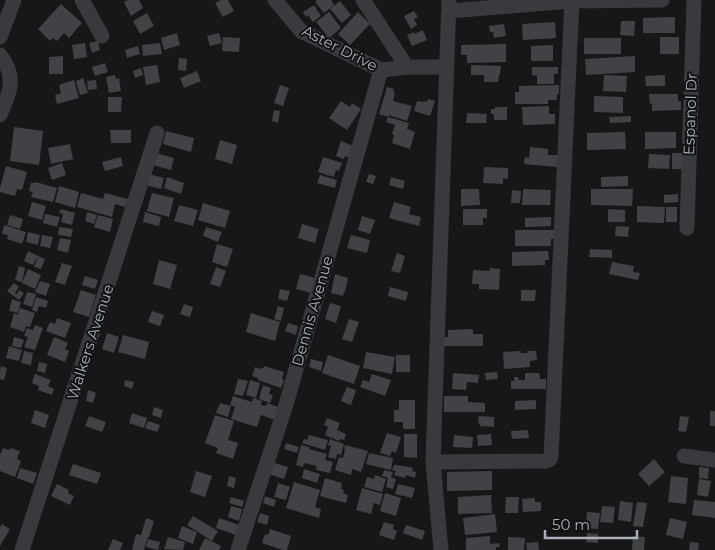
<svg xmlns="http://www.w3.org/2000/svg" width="715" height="550" font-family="Montserrat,sans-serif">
  <rect width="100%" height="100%" fill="#171719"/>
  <!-- building -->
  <path fill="#414246" d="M128 0H139L143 8 131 16 124 2Z
    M221 0H228L234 11 223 17 215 3Z
    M317 0H331L334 5 324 13 315 2Z
    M340 1 351 15 342 23 330 9Z
    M61 4 82 23 69 38 64 33 57 41 53 38 50 41 38 29Z
    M314 5 321 16 313 22 308 15 306 17 303 12Z
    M414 11 418 17 414 19 417 25 411 29 404 16Z
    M329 12 341 28 329 38 316 22Z
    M358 12 370 24 350 45 338 34Z
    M147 13 154 26 140 34 133 21Z
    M675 17V33H643V18Z
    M621 21H635L634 36 620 35Z
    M555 22 556 38 523 40 522 24Z
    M504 24 506 36 494 38 493 32H490L489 26Z
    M423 30 427 40 412 46 407 35 414 32V34Z
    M177 33 180 45 164 50 161 38Z
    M219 33 222 43 210 46 207 36Z
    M223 37 240 38 239 52 222 51Z
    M660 37H679V54H660Z
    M584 38H621V54H584Z
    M98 41 100 50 92 53 89 43Z
    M85 43 87 57 74 59 72 45Z
    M160 43 162 54 143 56 142 45Z
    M506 44V62L467 63V55H461V45Z
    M553 45V61H531V46Z
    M138 46 140 54 127 58 125 50Z
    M63 56V74H49V57Z
    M635 56V72L586 75 585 59Z
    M179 58 187 59 186 71 178 70Z
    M105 63 108 72 95 76 92 67Z
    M157 65 160 82 146 85 143 67Z
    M471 65 501 66 500 75H499L498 82H484V75H471Z
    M532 67H558V74H554V84H537V76L532 75Z
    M141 68 143 75 135 78 133 71Z
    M197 71 201 81 184 88 180 78Z
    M115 75 116 79 119 78 121 91 109 93 106 77Z
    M604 75 627 76 626 92 603 91Z
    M665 75V86H646L645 76Z
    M83 78 88 93 80 95 76 81Z
    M74 80 79 98 57 104 55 95 61 93 59 85Z
    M96 80 97 89 88 90 87 81Z
    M280 85 289 88 283 106 274 103Z
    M559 85V94H557V100H548V104H515V92H519V86Z
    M387 87 394 89 393 92H395L393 101 412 106 407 121 389 115V117L379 114Z
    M649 94H678V101H681V110L652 111V104H650Z
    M594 96 623 97V113L594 112Z
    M108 97H122L121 112H108Z
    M428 99 435 101 430 116 414 111 417 101 423 102 424 101 427 102Z
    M341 101 350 107 352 103 361 109 347 130 329 118Z
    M549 106V114H555V124L523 125 522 107Z
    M495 107H507V120H494V114H491V109H495Z
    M274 110 280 111 278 123 272 121Z
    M467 113 487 114 486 123H466Z
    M631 116V122L610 123 609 117Z
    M388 117 409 123 407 129 415 132 410 149 392 143 394 135 392 134 395 125 386 122Z
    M14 127 43 131 39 165 10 161Z
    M110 130H131V143H111Z
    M166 131 194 138 191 152 163 144Z
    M625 132 626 149 587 150V133Z
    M645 132H676V148L645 149Z
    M220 140 237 145 232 164 215 159Z
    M341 141 354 146 349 158 345 156 344 159 336 156Z
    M70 144 73 159 51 164 48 148Z
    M530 147 548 149V155H558L557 167 524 164 525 157 529 158Z
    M156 153 174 158 171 170 153 165Z
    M672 153H687V169H672Z
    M649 154 670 155 669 169 648 168Z
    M121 157 123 166 105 171 102 162Z
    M323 157 342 163 339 171 336 170 334 177 318 172Z
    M62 163 66 175 52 180 48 168Z
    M6 166 27 172 22 190 17 189 15 196 0 192V188Z
    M484 167 508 168V179L503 178V184L483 183Z
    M148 174 164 178 161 189 145 185Z
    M369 174 376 176 373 184 366 182Z
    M320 175 337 180 335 188 317 183Z
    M628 176V186L601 187V177Z
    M167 177 184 183 181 194 164 188Z
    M391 177 405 181 403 189 389 185Z
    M36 182 57 188 53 202 31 197 33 192 29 191 31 183H35Z
    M59 186 79 192 75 208 55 202Z
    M461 189H479L480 205 461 206Z
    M523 189 551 190 550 205H522Z
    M591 189H633L632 206 591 205Z
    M512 190 521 191 520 203H511Z
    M81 193 103 199 105 193 128 199 125 207 115 204 112 217 77 207Z
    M152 193 174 198 169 217 147 211Z
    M678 194V202L664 203V195Z
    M32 202 46 206 42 220 28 216Z
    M394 202 411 207 409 214 421 217 419 226 389 218Z
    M203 203 230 211 225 228 198 220Z
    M179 205 198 210 193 226 174 221Z
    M637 206 665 207 664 223 637 222Z
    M666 207H677V222H666Z
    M61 209 75 213 72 225 61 222 63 214 59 213Z
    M463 209H487V218H483V225H463Z
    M608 209 625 210V222H608Z
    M87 212 97 215 94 224 85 221Z
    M145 212 161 217 159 226 143 222Z
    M45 214 60 217 57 227 43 223Z
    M10 215 23 219 20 229 7 225Z
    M98 215 113 219 110 232 94 227Z
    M362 216 375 220 370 234 358 230Z
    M551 217V226L525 227V218Z
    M302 224 319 229 315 243 298 238Z
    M4 225 26 232 22 244 7 239 8 235 2 234Z
    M616 226 629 227 628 237 615 236Z
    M59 227 73 229 71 237 58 235Z
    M206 227 222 232 218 242 203 236Z
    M515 230H554V239H551V246H515Z
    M28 232 40 235 38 245 26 242Z
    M42 235 53 237 50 248 40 246Z
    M351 235 370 240 367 253 347 248Z
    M60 238 71 240 68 253 57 250Z
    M217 244 233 249 227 267 212 262Z
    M590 249 612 250V258L589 257Z
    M28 251 38 256 33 265 24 261Z
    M548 251 549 260H545V265L512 266V252Z
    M397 253 405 256 400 273 391 271Z
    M38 256 45 259 41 269 34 267Z
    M159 260 177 265 170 289 153 284Z
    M612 262 634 266 633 272 640 273 638 280 609 274Z
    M62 263 72 266 65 285 55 282Z
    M19 266 25 268 22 282 15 280Z
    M216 267 226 271 220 287 210 284Z
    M490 268 500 269 499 290 479 289V284H472L473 270 490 271Z
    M28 269 41 275 35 289 22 283Z
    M300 274 315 278 311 293 296 289Z
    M335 274 348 278 345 292H344L343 296 331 293Z
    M85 276 98 280 95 289 82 285Z
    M40 281 50 284 46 296 35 292Z
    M14 283 19 287 15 293 17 294 19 290 24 293 19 300 7 291Z
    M390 287 408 292 406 301 388 296Z
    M280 289 290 291 287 301 278 299Z
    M81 290 96 295 89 317 73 312Z
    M521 290H536L535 301H521Z
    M27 292 36 294 32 307 23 304Z
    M36 297 48 301 46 308 39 306 37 312 32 310Z
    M12 299 21 302 18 313 9 311Z
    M330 303 341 306 336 323 325 319Z
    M184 304 193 307 190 317 180 314Z
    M278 306 284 308 281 321 274 319Z
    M20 308 35 313 30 327 26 326 24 332 10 327 14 313 18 315Z
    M152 311 164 315 160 326 148 322Z
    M251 313 280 322 275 341 246 332Z
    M57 318 71 323 65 338 46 331 50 322 55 324Z
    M349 319 359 322 352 342 342 339Z
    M288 323 298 326 296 335 285 331Z
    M35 325 43 328 35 350 24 347 28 337 24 336 27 328 33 330Z
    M473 329V334H483V346H444V337H448V330Z
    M107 333 119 337 114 353 102 349Z
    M123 335 149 342 145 359 118 352Z
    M14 337 24 340 21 348 12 346Z
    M54 337 68 343 65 349 69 351 65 362 47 355Z
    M9 346 22 350 19 361 6 358Z
    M24 351 33 353 31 365 21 363Z
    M520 351 521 353H528L527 351H536L537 360 530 361V367L504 369 503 352Z
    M366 352 395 357 392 374 363 368Z
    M328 355 360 366 354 384 322 373Z
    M396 355H410V372H396Z
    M311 359 323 362 321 371 309 367Z
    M39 362 47 364 45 373 37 371Z
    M1 366 7 368 4 380 0 379V371Z
    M264 366 284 372 282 379 284 380 281 388 258 380V378L252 376 255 367 262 369V368H264Z
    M497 372 498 379 486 380 485 373Z
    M453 373 479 375 478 383 467 382 466 390 452 389Z
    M525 373H539L540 379H546V389H511V381H514V377H518L519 380H525Z
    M35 374 51 380 48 386 54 389 52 395 38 390 39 386 32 383Z
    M372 374 391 380 385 396 360 387 363 380 369 382Z
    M238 379 248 381 243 396 234 394Z
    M125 380 134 382 132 389 124 386Z
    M250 380 260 383 256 398 246 395Z
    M263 385 271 388 269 394 273 395 270 403 259 399Z
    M347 387 356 390 351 405 341 401Z
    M88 390 96 393 93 403 86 401Z
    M233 396 252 402 253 398 262 401 261 405 266 406 267 403 282 408 278 421 261 415 257 427 231 419 235 407 230 405Z
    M444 396H468V402L485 403V412H444Z
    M399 400H415V429H403V422H394V410H399Z
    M536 400V409L515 410V401Z
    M220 403 231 406 228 417 216 413Z
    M154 407 163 410 161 418 152 415Z
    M35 410 49 415 45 428 31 423Z
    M710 411H715V426H710Z
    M132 413 147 418 144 428 129 423Z
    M215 415 234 421 228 440 238 443 233 459 216 453 218 448 205 443Z
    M89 416 106 422 102 432 85 426Z
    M479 416 494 417V427L480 426V424L478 423Z
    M680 416 689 417 686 432 678 431Z
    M327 418 340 423 337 430 346 434 344 440 340 439 339 441 325 435 328 427 324 425Z
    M148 421 160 425 157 432 145 428Z
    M528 430 529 438 512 439 511 431Z
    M387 433 401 437 396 453 392 451 390 456 380 453Z
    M404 434H417V458L404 457Z
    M491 434 492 445 478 446 477 435Z
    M309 435 328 440 325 450 302 443 304 439 307 440Z
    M454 435 473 437 472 448 453 447Z
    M330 439 344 444 341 455 337 454 336 459 328 457 331 446 328 445Z
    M286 443 299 447 297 453 284 449Z
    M301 445 309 447V449L327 454 325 460 333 462 330 473 316 470 317 466 304 463 303 467 296 465Z
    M345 445 368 451 361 472 352 469 351 475 335 470 339 457 343 458 345 450 344 449Z
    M3 448 9 450 10 448 20 451 17 459 21 461 15 477 0 471V455Z
    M369 453 393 458 391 470 366 464Z
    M654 459 665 472 649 486 638 474Z
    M275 463 288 467 284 479 266 473 269 464 274 466Z
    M73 464 101 473 97 484 69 475Z
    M394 465 404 466 413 468 412 471 416 472 415 478 406 475 405 478 394 475 396 471 392 470Z
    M699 467 709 468 708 479 699 478Z
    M20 468 37 473 33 484 17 478Z
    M304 469 320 474 317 483 302 478Z
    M384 470 393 472 391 477 396 479 393 489 386 487 388 478 382 476Z
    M196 471 212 476 205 497 190 492Z
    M492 471V490L447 491V472Z
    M375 475 386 479 382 492 364 487 367 477 374 479Z
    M229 476 236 478 234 488 227 486Z
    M671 476 688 478 686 504 668 502Z
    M325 478 342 483 341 489 344 490 343 493 348 495 346 503 320 496Z
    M699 479 711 481 708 497 697 495Z
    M294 482 320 490 315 507 321 509 319 518 286 508Z
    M278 483 290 487 286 500 274 497Z
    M57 484 69 490 68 493 74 496 70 505 51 496Z
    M398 484 415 488 412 498 395 494Z
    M362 488 383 494 380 505 374 503 371 514 356 510Z
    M385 493 401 498 396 516 380 511Z
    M491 495 492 513 458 514V497Z
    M265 496 276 500 274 507 263 503Z
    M231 497 244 501 242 507 229 503Z
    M506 497H519L518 513H505Z
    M535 498V502H541V511L523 512 522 499Z
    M694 500 715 502V518L692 515Z
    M620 501 633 503 631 522 618 520Z
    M637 502 647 503 643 527 633 526Z
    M231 506 242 509 239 521 228 517Z
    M602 506 615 507 613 523 600 522Z
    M587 512 600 513 598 529 586 528Z
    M260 513 269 516 267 525 257 522Z
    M495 514 497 532 465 535 463 518Z
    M193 516 218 531 212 541 187 525Z
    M146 518 154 521 149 537H148L144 550H132L136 534 141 535Z
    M219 518 239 525 236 535 216 528Z
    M670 518 687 522 683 539 666 535Z
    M384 522 394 525 393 529 397 531 394 540 379 535Z
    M2 524 10 529 0 546V527Z
    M406 525 425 531 422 540 403 533Z
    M182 526 197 532 193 544 178 538Z
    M270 529 291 536 287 550H283L262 543 265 534 268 535Z
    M587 533 598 534V543L586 542Z
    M490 536V544L499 543 500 547H496V550H466V538Z
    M633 536 645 537 644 550H632Z
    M168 537 185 542 183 550 164 549Z
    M508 537 525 538 524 550H508Z
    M205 538 221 546 219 550H199Z
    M113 539 123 543 120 550H108Z
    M148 539 160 542 158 550 146 547Z
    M538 542 539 550H527L526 543Z
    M690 542 699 543 698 550H689Z"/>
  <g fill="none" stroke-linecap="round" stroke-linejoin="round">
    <!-- minor -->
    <path stroke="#383a3e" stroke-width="15" d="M82 0 102 36
      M275 0 301 31 381 70 407 67H446
      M363 0 407 67
      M449 11 571 1 662 0
      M0 37 14 0
      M0 55C17 76 10 93 0 115
      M687 228 694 0
      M684 456 715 460
      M433 462 546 461 549 460 551 457 572 0
      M22 550 157 133
      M238 550 285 408 381 70
      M441 550 433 462 449 0"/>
  </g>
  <g text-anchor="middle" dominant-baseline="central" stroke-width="4" stroke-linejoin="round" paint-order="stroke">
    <!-- street labels -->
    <g font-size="15" fill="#a9b0b9" stroke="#121214">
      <text transform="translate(340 48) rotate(27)">Aster Drive</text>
      <text transform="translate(690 114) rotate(-88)">Espanol Dr</text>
      <text transform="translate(312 311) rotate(-74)">Dennis Avenue</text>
      <text transform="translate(90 342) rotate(-72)">Walkers Avenue</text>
    </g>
  </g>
  <!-- scale -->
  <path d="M545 530v8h92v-8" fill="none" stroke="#a9b0b9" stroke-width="2.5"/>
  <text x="552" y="530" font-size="15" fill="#a9b0b9" stroke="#121214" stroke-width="4" paint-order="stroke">50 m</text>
</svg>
